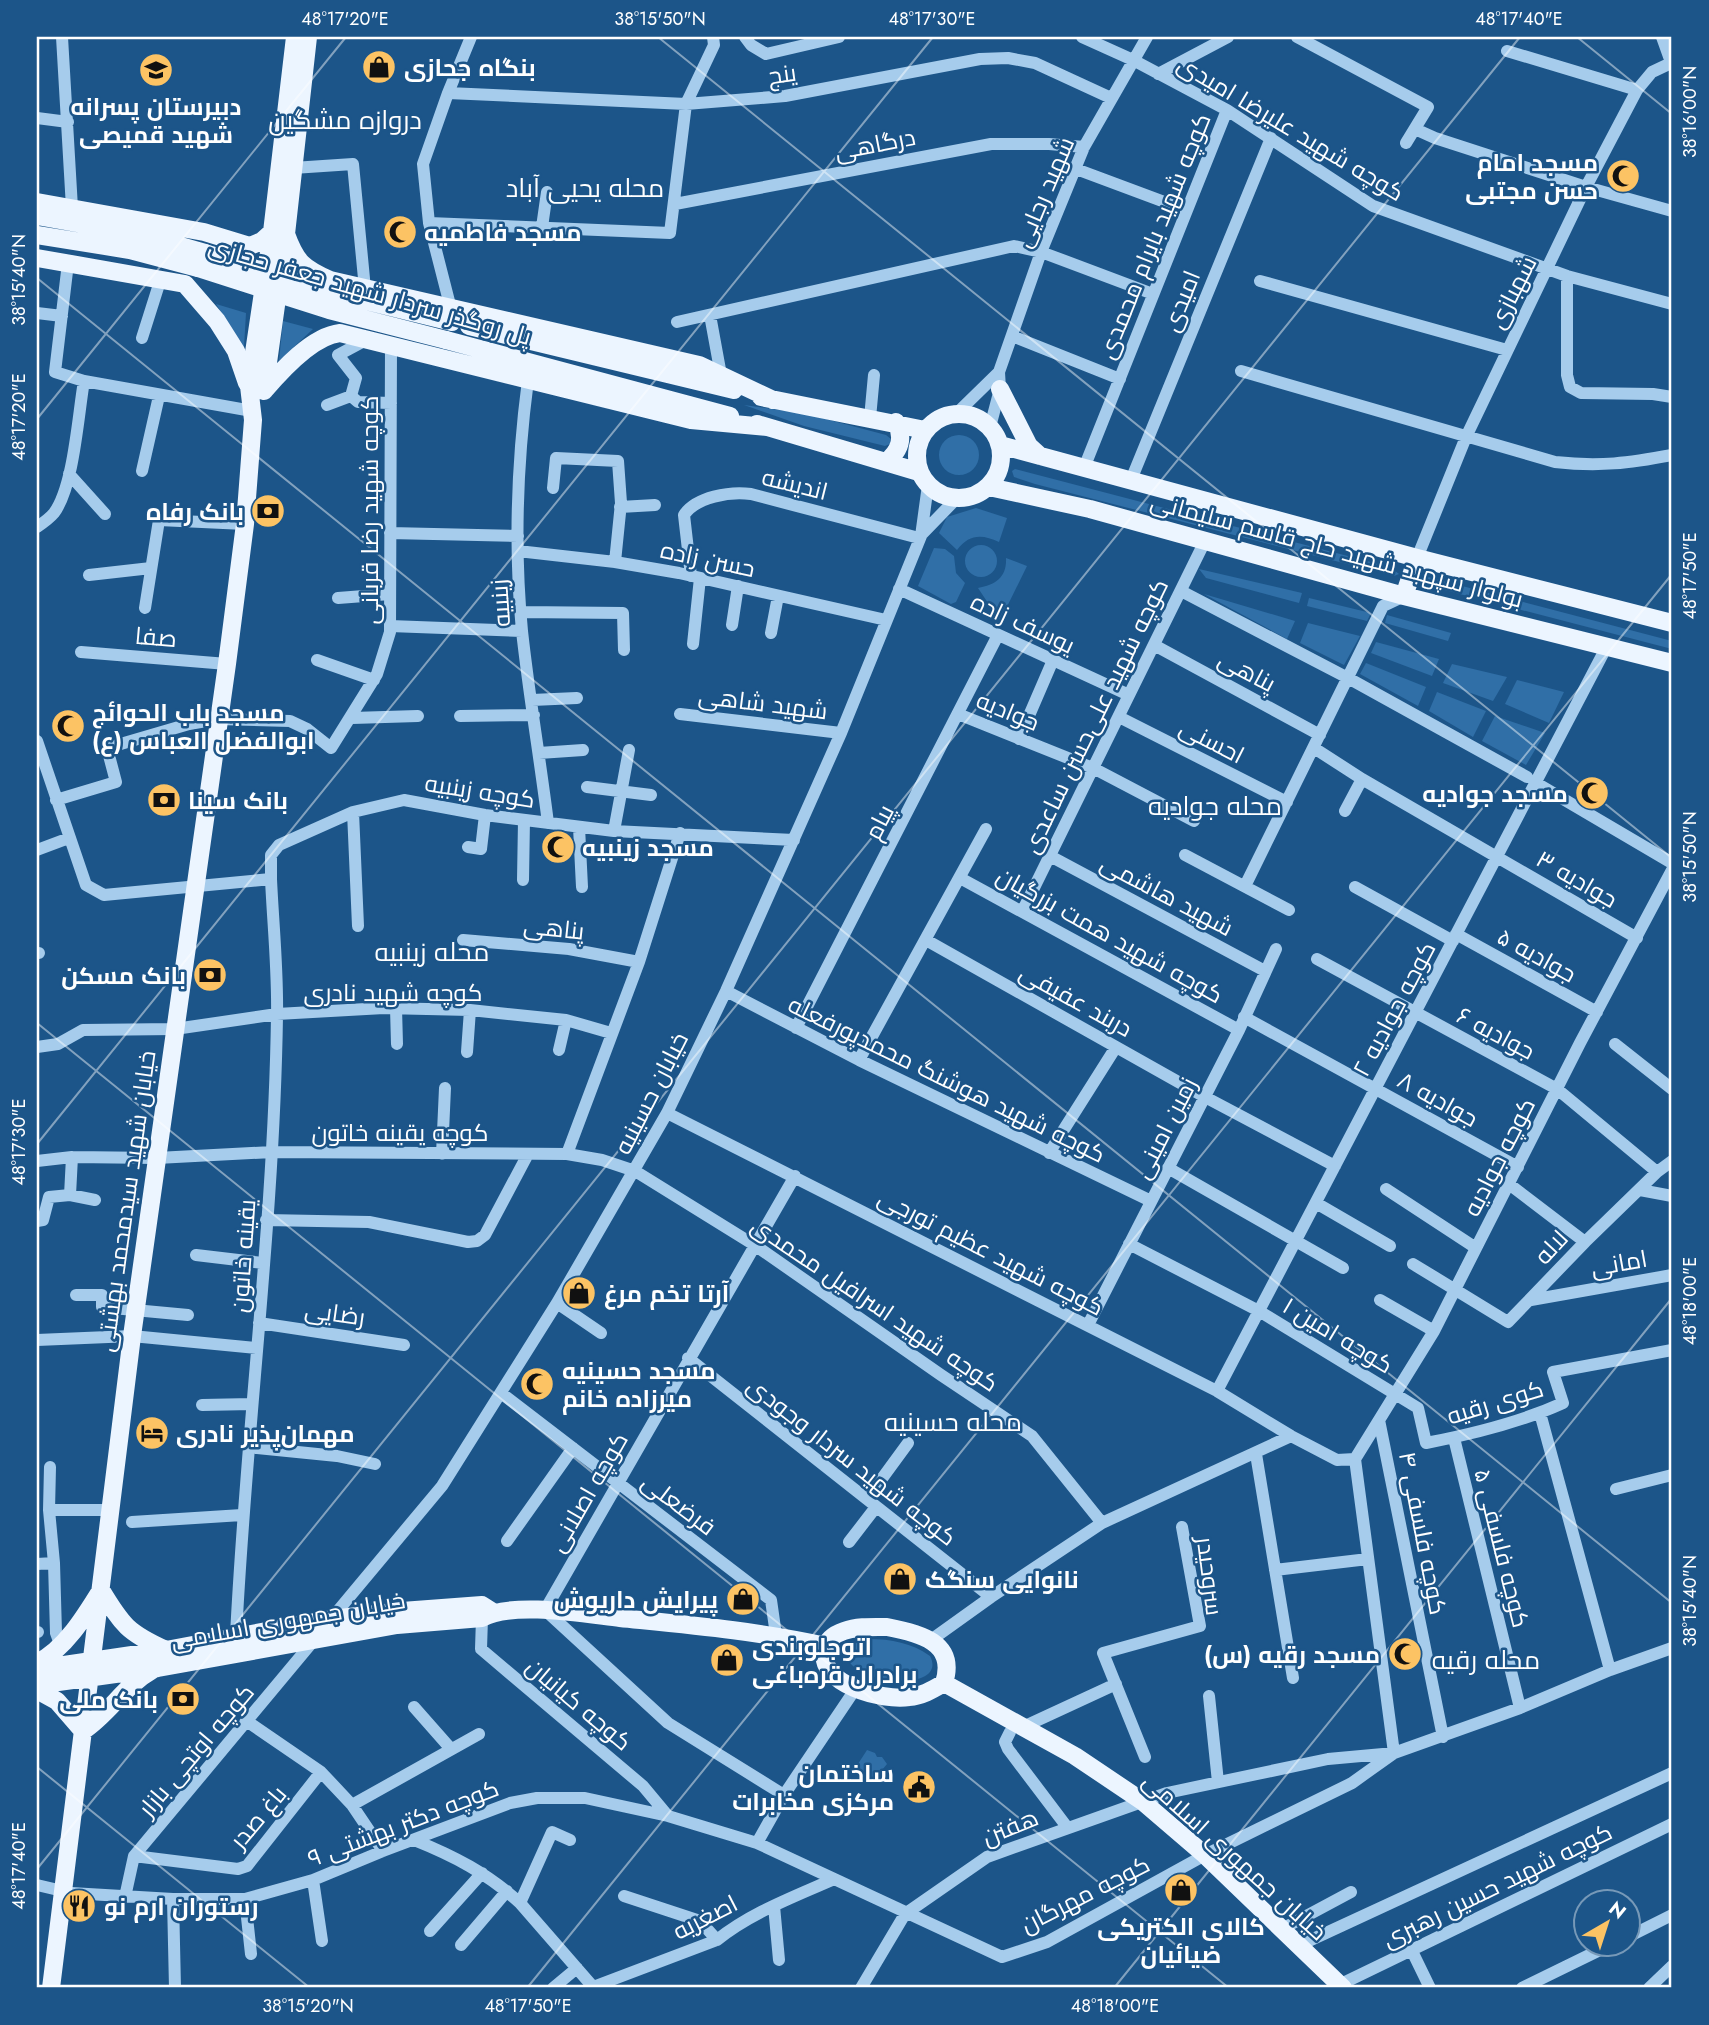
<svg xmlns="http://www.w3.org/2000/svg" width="1709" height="2025" font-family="Jost,Cairo,sans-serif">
  <rect width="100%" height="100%" fill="#1c5589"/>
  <!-- green -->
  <path fill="#306fa7" d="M216 304 246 313 244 347Z
    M283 321 313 329 279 361Z
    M744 405 807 414 886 435 891 439 890 444 885 446 804 426Z
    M939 455a20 20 0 1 1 40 0a20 20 0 1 1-40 0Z
    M1015 469 1390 567 1399 574 1394 576 1035 484 1014 477 1012 471Z
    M976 508 1007 518 999 542C982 534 969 534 957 550L939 533 947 517Z
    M965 561a16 16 0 1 1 32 0a16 16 0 1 1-32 0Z
    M934 548 945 549 954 556 956 573 965 583 956 602 951 604 918 586Z
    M1006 558 1027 566 1000 621 978 588C996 585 1007 577 1006 558Z
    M1199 569 1302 593 1299 603 1206 578Z
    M1428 577 1672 641V649L1433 587 1424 584 1423 581Z
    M1204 594 1295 621 1287 639Z
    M1309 598 1371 613 1367 621 1307 606Z
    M1387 615 1451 633 1448 641 1385 623Z
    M1308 623 1360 636 1344 665 1300 643Z
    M1376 642 1439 659 1432 676 1371 653Z
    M1366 663 1426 687 1418 706 1360 674Z
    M1452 664 1507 677 1493 701 1443 683Z
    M1517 680 1564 692 1549 723 1505 704Z
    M1437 692 1486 711 1473 737 1429 711Z
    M1495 716 1545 733 1526 765 1482 741Z
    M869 1639C891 1639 912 1643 930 1656 949 1692 852 1687 845 1653L850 1645Z
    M867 1750 875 1753 877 1757H882L887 1764 873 1781 866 1777 865 1773H860L856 1767Z"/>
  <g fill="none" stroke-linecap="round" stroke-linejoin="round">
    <!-- minor -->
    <path stroke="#a6ccec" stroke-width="12" d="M62 37 72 208
      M745 37 751 45 766 54 839 37
      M1082 37 1133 60 1227 110 1373 206 1567 276 1672 304
      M1297 37 1428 107 1406 143
      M1662 37 1672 65
      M1507 51 1637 90
      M1158 74 1228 37
      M448 93 686 104 785 96 980 59 1008 58 1035 63 1111 98
      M37 118 68 122
      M1415 129 1435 138 1586 187 1672 211
      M293 168 353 164 365 289
      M1076 169 1186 210
      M675 204 991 144H1049L1084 147
      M429 223 670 233 686 104 714 45 713 37
      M542 227 547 192
      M68 263 55 372 84 381
      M1567 276V375L1570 387 1581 393 1653 394 1672 397
      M1260 281 1507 350
      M451 309 429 223 423 164 448 93 471 37
      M37 313 62 316
      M710 315 721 375
      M677 322 1014 246 1041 252 1153 294
      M1012 336 1120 379
      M142 338 161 278
      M1241 371 1555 462C1600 467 1629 463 1672 455
      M528 380C517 463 514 547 522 631 529 695 540 759 548 823
      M351 396 356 378 338 355 366 340
      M327 405 351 396 358 402 391 403
      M956 414 999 372
      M870 418 874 375
      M990 427 1000 389 999 372 1041 252 1084 147 1147 37
      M1084 468 1227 110
      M142 471 159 396
      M69 474 105 514
      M1131 480 1271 138
      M553 488 556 458 618 461 621 503 615 562
      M620 507 655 505
      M37 527C43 523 49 519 54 513 74 486 78 415 84 381L252 411
      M390 533 518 536
      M921 535 956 499
      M518 551 615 562 679 573 886 620
      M1417 558 1466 437 1586 187 1637 90 1652 72 1671 63
      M89 575 151 568
      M691 576 684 515C696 497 730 491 751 494L919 538
      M899 589 1129 695
      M1181 591 1348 678 1527 777
      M338 598 390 594
      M145 608 159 520 245 524
      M521 612 623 613 624 650
      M732 625 738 586
      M390 626 522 631
      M771 633 778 596
      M693 644 700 578
      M1154 645 1320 735
      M81 652 227 664
      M317 660 374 680
      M532 700 577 698
      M680 714 841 733
      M958 714 1093 768 1194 821
      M460 716 534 715
      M1119 717 1287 802
      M352 718 418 716
      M1019 739 1053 660
      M37 741 86 885 104 895 271 879V855L279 845 353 812 404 800 485 815 614 831 794 840
      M1314 748 1362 779 1637 938
      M539 753 583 750
      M1536 783 1672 863
      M587 787 651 795
      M56 800 116 782 107 748 189 724 218 719 290 721 307 729 331 748 377 674 390 632 391 346
      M1345 811 1362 779
      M353 812 358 926
      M579 827 582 887
      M614 831 629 750
      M468 847 481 849 485 815
      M37 850 69 838
      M1185 855 1289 910
      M1050 856 1265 971
      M960 878 1239 1030
      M523 880 524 820
      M1245 886 1383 606 1404 596
      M1355 887 1453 941
      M1023 910 1205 541
      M1456 934 1597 1012
      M463 940 569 949 639 962
      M926 940 1205 1097 1335 1166
      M37 953H39
      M1317 959 1557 1089 1657 1172
      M726 991 859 1060 1151 1201
      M396 1008 397 1044
      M1244 1017 1518 1167
      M796 1028 998 635
      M1615 1044 1672 1089
      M37 1047 58 1044 83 1030 175 1029 277 1014 384 1008 470 1010 566 1020 611 1033
      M559 1050 566 1020
      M467 1052 470 1010
      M859 1060 986 829
      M667 1113 1217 1391 1291 1436 1337 1460 1355 1459
      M1049 1153 1116 1047
      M442 1154 445 1088
      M567 1154 639 962 680 833
      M37 1161 72 1157 157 1158 272 1152 567 1154 602 1160 635 1171 756 1246 941 1375 1032 1436 1102 1523
      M1168 1168 1343 1268
      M1509 1184 1585 1242
      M1386 1189 1476 1248
      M1640 1190 1672 1196
      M70 1195 72 1157
      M1316 1203 1390 1246
      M266 1220 369 1222 468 1242 477 1241 485 1235 528 1154
      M37 1221 43 1220 49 1197 70 1195 95 1200
      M1129 1244 1259 1311 1418 1408 1426 1443C1473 1434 1521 1422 1563 1403L1553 1372 1672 1350
      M196 1255 263 1263
      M1413 1264 1508 1322 1585 1242 1657 1172 1672 1161
      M76 1295H102V1307L188 1315
      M1380 1300 1434 1331
      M1531 1300 1672 1275
      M557 1303 601 1333
      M259 1323 404 1345
      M1088 1325 1239 1030 1276 949
      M37 1340 132 1336 257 1348
      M688 1358 991 1597
      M1217 1391 1607 646
      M501 1393 771 1600 776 1635
      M202 1405 252 1404
      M1540 1413 1610 1670
      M1379 1420 1443 1737
      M1454 1438 1520 1708
      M248 1447 337 1456 375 1464
      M1256 1454 1293 1678
      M1355 1459 1434 1331 1580 1043 1672 870
      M50 1467 49 1510 54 1563 56 1633 60 1644
      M1616 1489 1672 1475
      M867 1499 908 1443
      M49 1510H111
      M132 1522 242 1515
      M507 1541 573 1448
      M849 1542 876 1507
      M37 1564 54 1563
      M1275 1570 1368 1559
      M482 1618 481 1649 643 1786 668 1816
      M331 1619 442 1486 557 1303 667 1113 726 991 841 733 921 536 928 485
      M37 1632H38
      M236 1636C246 1429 274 1223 277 1016 278 971 273 924 271 879
      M931 1640 991 1597 1102 1523 1291 1436
      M1209 1696 1218 1782
      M414 1707 451 1749
      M248 1722 321 1772 352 1805 383 1851
      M1023 1727 1116 1684
      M1010 1732 1005 1742 1008 1749 1067 1827
      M1145 1757 1103 1653 1200 1626 1182 1527
      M784 1795 668 1723 545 1610 795 1176
      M352 1805 479 1734
      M414 1840C454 1856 487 1873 520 1903L594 1988
      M757 1843 784 1795 856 1688
      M134 1856 238 1869 247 1866 321 1772
      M313 1880 322 1941
      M37 1885 71 1893 173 1899H245L313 1880 383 1851 510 1803 537 1798H585L668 1816 757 1843 1002 1957 1047 1942 1205 1855 1352 1783 1394 1753 1520 1708 1610 1670 1672 1648
      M624 1896 700 1921 717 1940
      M125 1897 134 1856 315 1639
      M173 1899 175 1988
      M245 1899 251 1954
      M520 1903 552 1832 570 1840
      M774 1906 779 1960
      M1282 1929 1351 1892
      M430 1931 482 1873
      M1628 1937 1672 1915
      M461 1945 507 1891
      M1300 1945 1672 1773
      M1412 1951 1430 1988
      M593 1987 717 1940C752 1912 794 1897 834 1879
      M1335 1987 1672 1824
      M553 1988 577 1968
      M861 1988 905 1914 987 1857 1167 1793 1328 1759 1394 1753 1355 1459
      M1522 1988 1612 1944
      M1649 1988 1672 1966"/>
    <!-- major -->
    <path stroke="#ecf5ff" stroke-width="18" d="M37 202 204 232 250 246 262 241 272 232
      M37 216 138 234 205 253
      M286 234C296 262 303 268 330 280L699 365 773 400
      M37 235 130 250 198 268
      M37 258 185 284 217 321 236 351 247 383
      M469 326 734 390
      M446 340 730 416
      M1000 389 1029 446 1040 456
      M264 391C281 371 312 336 340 333L691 420 767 427
      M264 391 286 234 308 37
      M761 397 925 430
      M917 456a42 42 0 1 1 84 0a42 42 0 1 1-84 0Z
      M757 424 919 472
      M1000 445 1417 558 1672 623
      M886 462C900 451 904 438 896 422
      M989 487 1090 509 1404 596 1672 663
      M1404 596 1417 558
      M887 1627C919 1633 957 1642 944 1683 932 1690 922 1696 909 1697 883 1701 817 1685 825 1649 827 1639 835 1634 844 1631 858 1626 873 1627 887 1627Z
      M37 1663C65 1649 85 1616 101 1590 122 1625 128 1633 166 1650
      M37 1669 166 1650 331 1619 402 1611 482 1605 493 1612
      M944 1683 1075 1756 1142 1801 1205 1855 1343 1988
      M37 1685 158 1668 397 1625 482 1618C512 1601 585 1614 620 1618 689 1625 758 1631 826 1646
      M37 1690 57 1701 83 1731C109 1714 124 1686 151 1671
      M51 1988 132 1336 227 664 245 524 253 420 249 386 272 232 295 37"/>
    <!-- major-bridge -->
    <path stroke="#ecf5ff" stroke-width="18" d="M205 253 334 293 452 322
      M198 268 329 310 446 340"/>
  </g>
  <!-- ticks -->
  <path fill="none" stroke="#fff" stroke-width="2" stroke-opacity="0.45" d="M658 37 1672 858M1577 37 1672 114M37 278 1672 1603M37 419 346 37M37 1023 1229 1988M37 1144 933 37M37 1767 310 1988M37 1869 1520 37M527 1988 1672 574M1114 1988 1672 1298"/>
  <!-- icons -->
  <defs>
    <g id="shop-disc" transform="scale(1.75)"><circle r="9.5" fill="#fcc364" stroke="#1c5589"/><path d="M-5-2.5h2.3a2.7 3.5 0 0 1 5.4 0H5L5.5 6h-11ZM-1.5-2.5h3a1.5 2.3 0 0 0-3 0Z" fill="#111"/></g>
    <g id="school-disc" transform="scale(1.75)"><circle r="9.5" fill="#fcc364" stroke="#1c5589"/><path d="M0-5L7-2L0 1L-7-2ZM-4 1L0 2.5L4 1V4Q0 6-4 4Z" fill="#111"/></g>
    <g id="mosque-disc" transform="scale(1.75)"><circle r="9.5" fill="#fcc364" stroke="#1c5589"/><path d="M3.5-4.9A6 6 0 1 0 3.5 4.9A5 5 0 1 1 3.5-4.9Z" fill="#111"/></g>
    <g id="bank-disc" transform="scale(1.75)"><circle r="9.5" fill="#fcc364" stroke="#1c5589"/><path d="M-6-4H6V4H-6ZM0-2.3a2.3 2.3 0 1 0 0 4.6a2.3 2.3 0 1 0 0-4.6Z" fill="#111"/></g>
    <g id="hotel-disc" transform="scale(1.75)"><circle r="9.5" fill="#fcc364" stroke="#1c5589"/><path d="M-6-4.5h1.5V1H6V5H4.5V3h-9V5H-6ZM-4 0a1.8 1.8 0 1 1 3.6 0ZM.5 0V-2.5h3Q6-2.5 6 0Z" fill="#111"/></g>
    <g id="civic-disc" transform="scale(1.75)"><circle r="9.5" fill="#fcc364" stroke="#1c5589"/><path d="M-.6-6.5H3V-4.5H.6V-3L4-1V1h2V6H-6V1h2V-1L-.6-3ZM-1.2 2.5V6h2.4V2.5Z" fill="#111"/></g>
    <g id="restaurant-disc" transform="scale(1.75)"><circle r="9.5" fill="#fcc364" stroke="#1c5589"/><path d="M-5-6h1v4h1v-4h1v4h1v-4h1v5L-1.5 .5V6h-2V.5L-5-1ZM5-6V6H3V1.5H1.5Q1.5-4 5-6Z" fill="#111"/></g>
  </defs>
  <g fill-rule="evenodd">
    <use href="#shop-disc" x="379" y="67"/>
    <use href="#school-disc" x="156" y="70"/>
    <use href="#mosque-disc" x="1623" y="176"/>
    <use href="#mosque-disc" x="400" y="232"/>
    <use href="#bank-disc" x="268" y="511"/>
    <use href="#mosque-disc" x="68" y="726"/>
    <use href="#mosque-disc" x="1592" y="793"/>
    <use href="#bank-disc" x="164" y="800"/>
    <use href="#mosque-disc" x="558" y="847"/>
    <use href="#bank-disc" x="210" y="975"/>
    <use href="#shop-disc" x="579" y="1293"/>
    <use href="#mosque-disc" x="537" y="1384"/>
    <use href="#hotel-disc" x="152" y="1433"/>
    <use href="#shop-disc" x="900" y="1579"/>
    <use href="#shop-disc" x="743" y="1599"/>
    <use href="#mosque-disc" x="1405" y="1654"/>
    <use href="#shop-disc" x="727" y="1660"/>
    <use href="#bank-disc" x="183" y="1699"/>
    <use href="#civic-disc" x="919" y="1787"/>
    <use href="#shop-disc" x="1181" y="1890"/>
    <use href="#restaurant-disc" x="79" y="1906"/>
  </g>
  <g text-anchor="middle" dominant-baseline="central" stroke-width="5" stroke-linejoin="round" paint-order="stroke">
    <!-- poi labels -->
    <g font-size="24" font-weight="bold" fill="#fff" stroke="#1c5589" text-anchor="start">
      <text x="404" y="67">بنگاه جحازی</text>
      <text x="156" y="106" text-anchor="middle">دبیرستان پسرانه<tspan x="156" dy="28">شهید قمیصی</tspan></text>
      <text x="1598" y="162" text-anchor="end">مسجد امام<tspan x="1598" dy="28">حسن مجتبی</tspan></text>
      <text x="424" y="232">مسجد فاطمیه</text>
      <text x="244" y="511" text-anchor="end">بانک رفاه</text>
      <text x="92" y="712">مسجد باب الحوائج<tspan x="92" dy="28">ابوالفضل العباس (ع)</tspan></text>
      <text x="1568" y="793" text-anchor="end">مسجد جوادیه</text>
      <text x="188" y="800">بانک سینا</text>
      <text x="582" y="847">مسجد زینبیه</text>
      <text x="186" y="975" text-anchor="end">بانک مسکن</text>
      <text x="604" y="1293">آرتا تخم مرغ</text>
      <text x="562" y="1370">مسجد حسینیه<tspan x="562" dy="28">میرزاده خانم</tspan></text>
      <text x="176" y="1433">مهمان‌پذیر نادری</text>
      <text x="925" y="1579">نانوایی سنگک</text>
      <text x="718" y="1599" text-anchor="end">پیرایش داریوش</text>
      <text x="752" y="1646">اتوجلوبندی<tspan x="752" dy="28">برادران قره‌باغی</tspan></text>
      <text x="1380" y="1654" text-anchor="end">مسجد رقیه (س)</text>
      <text x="158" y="1699" text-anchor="end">بانک ملی</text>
      <text x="894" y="1773" text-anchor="end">ساختمان<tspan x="894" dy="28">مرکزی مخابرات</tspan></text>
      <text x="104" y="1906">رستوران ارم نو</text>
      <text x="1181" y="1926" text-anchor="middle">کالای الکتریکی<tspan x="1181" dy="28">ضیائیان</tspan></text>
    </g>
    <!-- street labels -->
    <g font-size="24" fill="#fff" stroke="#1c5589">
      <text transform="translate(782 74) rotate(-8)">ینج</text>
      <text transform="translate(1291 128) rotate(31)">کوچه شهید علیرضا امیدی</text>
      <text transform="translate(875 144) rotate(-11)">درگاهی</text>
      <text transform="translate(1044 192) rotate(-67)">شهید رجایی</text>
      <text transform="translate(1154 236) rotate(-68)">کوچه شهید بایرام محمدی</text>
      <text transform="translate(370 291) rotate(16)">پل روگذر سردار شهید جعفر حجازی</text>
      <text transform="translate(1512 292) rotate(-63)">شهبازی</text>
      <text transform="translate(1181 301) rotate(-68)">امیدی</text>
      <text transform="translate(795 484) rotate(14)">اندیشه</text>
      <text transform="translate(369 510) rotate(-90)">کوچه شهید رضا قربانی</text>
      <text transform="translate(1337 550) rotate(15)">بولوار سپهبد شهید حاج قاسم سلیمانی</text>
      <text transform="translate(708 559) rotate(12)">حسن زاده</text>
      <text transform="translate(500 603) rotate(-94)">زینبیه</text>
      <text transform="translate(1023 623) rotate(25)">یوسف زاده</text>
      <text transform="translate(156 637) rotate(5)">صفا</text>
      <text transform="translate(1247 671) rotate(28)">پناهی</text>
      <text transform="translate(763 703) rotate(7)">شهید شاهی</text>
      <text transform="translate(1008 711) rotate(22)">جوادیه</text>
      <text transform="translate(1095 716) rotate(-64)">کوچه شهید علی‌حسن ساعدی</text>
      <text transform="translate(1212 741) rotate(27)">احسنی</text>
      <text transform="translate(480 791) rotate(9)">کوچه زینبیه</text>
      <text transform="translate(879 822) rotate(-63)">پیام</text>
      <text transform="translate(1577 879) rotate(30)">جوادیه ۳</text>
      <text transform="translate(1167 895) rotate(28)">شهید هاشمی</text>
      <text transform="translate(554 928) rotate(6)">پناهی</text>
      <text transform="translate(1110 935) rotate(29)">کوچه شهید همت بزرگیان</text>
      <text transform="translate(1537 955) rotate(29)">جوادیه ۵</text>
      <text x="393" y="992">کوچه شهید نادری</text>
      <text transform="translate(1076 1000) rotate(29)">دربند عفیفی</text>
      <text transform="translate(1394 1009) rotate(-62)">کوچه جوادیه ۲</text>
      <text transform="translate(1496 1033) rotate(28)">جوادیه ۶</text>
      <text transform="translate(947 1079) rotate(26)">کوچه شهید هوشنگ محمدپورفعله</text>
      <text transform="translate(651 1093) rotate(-63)">خیابان حسینیه</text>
      <text transform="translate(1438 1099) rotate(29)">جوادیه ۸</text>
      <text transform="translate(1165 1128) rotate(-63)">زمین امینی</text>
      <text x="400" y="1132">کوچه یقینه خاتون</text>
      <text transform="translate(1499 1157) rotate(-63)">کوچه جوادیه</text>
      <text transform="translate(126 1201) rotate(-82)">خیابان شهید سیدمحمد بهشتی</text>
      <text transform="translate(1551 1247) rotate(-47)">لاله</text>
      <text transform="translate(991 1252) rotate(27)">کوچه شهید عظیم تورجی</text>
      <text transform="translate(243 1256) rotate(-86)">یقینه خاتون</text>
      <text transform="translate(1619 1263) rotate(-10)">امانی</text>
      <text transform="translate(875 1304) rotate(34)">کوچه شهید اسرافیل محمدی</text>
      <text transform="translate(335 1313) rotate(8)">رضایی</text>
      <text transform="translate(1338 1335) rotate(31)">کوچه امین ۱</text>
      <text transform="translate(1495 1402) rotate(-17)">کوی رقیه</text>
      <text transform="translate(852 1461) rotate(38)">کوچه شهید سردار وجودی</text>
      <text transform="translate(588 1492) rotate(-60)">کوچه اصلانی</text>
      <text transform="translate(679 1504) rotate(37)">فرضعلی</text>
      <text transform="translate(1423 1533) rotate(79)">کوچه فلسفی ۴</text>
      <text transform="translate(1502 1548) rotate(76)">کوچه فلسفی ۵</text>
      <text transform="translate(1210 1576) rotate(83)">سروحیدر</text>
      <text transform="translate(288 1620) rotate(-10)">خیابان جمهوری اسلامی</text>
      <text transform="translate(579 1704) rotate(40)">کوچه کیانیان</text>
      <text transform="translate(196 1750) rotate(-50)">کوچه اوتچی بازار</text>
      <text transform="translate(258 1817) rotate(-50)">باغ صدر</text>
      <text transform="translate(403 1823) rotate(-21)">کوچه دکتر بهشتی ۹</text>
      <text transform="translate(1010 1827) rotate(-22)">هفتن</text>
      <text transform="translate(1235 1856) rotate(42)">خیابان جمهوری اسلامی</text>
      <text transform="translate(1497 1885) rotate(-26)">کوچه شهید حسین رهبری</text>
      <text transform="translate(1085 1894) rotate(-27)">کوچه مهرگان</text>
      <text transform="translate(705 1917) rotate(-27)">اصغریه</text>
    </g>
    <!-- neighbourhood labels -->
    <g font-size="26" fill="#fff" stroke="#1c5589">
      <text x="345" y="120">دروازه مشگین</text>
      <text x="585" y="188">محله یحیی آباد</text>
      <text x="1215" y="806">محله جوادیه</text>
      <text x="432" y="952">محله زینبیه</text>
      <text x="953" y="1422">محله حسینیه</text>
      <text x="1486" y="1660">محله رقیه</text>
    </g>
  </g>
  <!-- border -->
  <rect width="1709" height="2025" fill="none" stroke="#1c5589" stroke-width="77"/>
  <!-- north arrow -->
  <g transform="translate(1607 1923) rotate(39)"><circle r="33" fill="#1c5589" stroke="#7799b8" stroke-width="2"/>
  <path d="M0-5L12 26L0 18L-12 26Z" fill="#fcc364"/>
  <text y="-10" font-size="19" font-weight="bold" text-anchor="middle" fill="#ffffff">N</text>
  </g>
  <rect x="38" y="38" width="1632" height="1948" fill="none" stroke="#fff" stroke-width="2.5"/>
  <g font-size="18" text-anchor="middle" fill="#fff">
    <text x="345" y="25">48°17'20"E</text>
    <text x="660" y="25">38°15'50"N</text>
    <text x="932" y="25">48°17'30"E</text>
    <text x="1519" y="25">48°17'40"E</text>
    <text transform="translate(1690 112) rotate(-90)" y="6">38°16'00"N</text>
    <text transform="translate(19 280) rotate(-90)" y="6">38°15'40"N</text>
    <text transform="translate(19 417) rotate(-90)" y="6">48°17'20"E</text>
    <text transform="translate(1690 576) rotate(-90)" y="6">48°17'50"E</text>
    <text transform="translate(1690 857) rotate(-90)" y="6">38°15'50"N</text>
    <text transform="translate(19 1142) rotate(-90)" y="6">48°17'30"E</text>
    <text transform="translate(1690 1301) rotate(-90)" y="6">48°18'00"E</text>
    <text transform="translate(1690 1601) rotate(-90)" y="6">38°15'40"N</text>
    <text transform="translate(19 1866) rotate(-90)" y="6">48°17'40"E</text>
    <text x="308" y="2012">38°15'20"N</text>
    <text x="528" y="2012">48°17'50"E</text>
    <text x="1115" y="2012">48°18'00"E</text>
  </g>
</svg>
